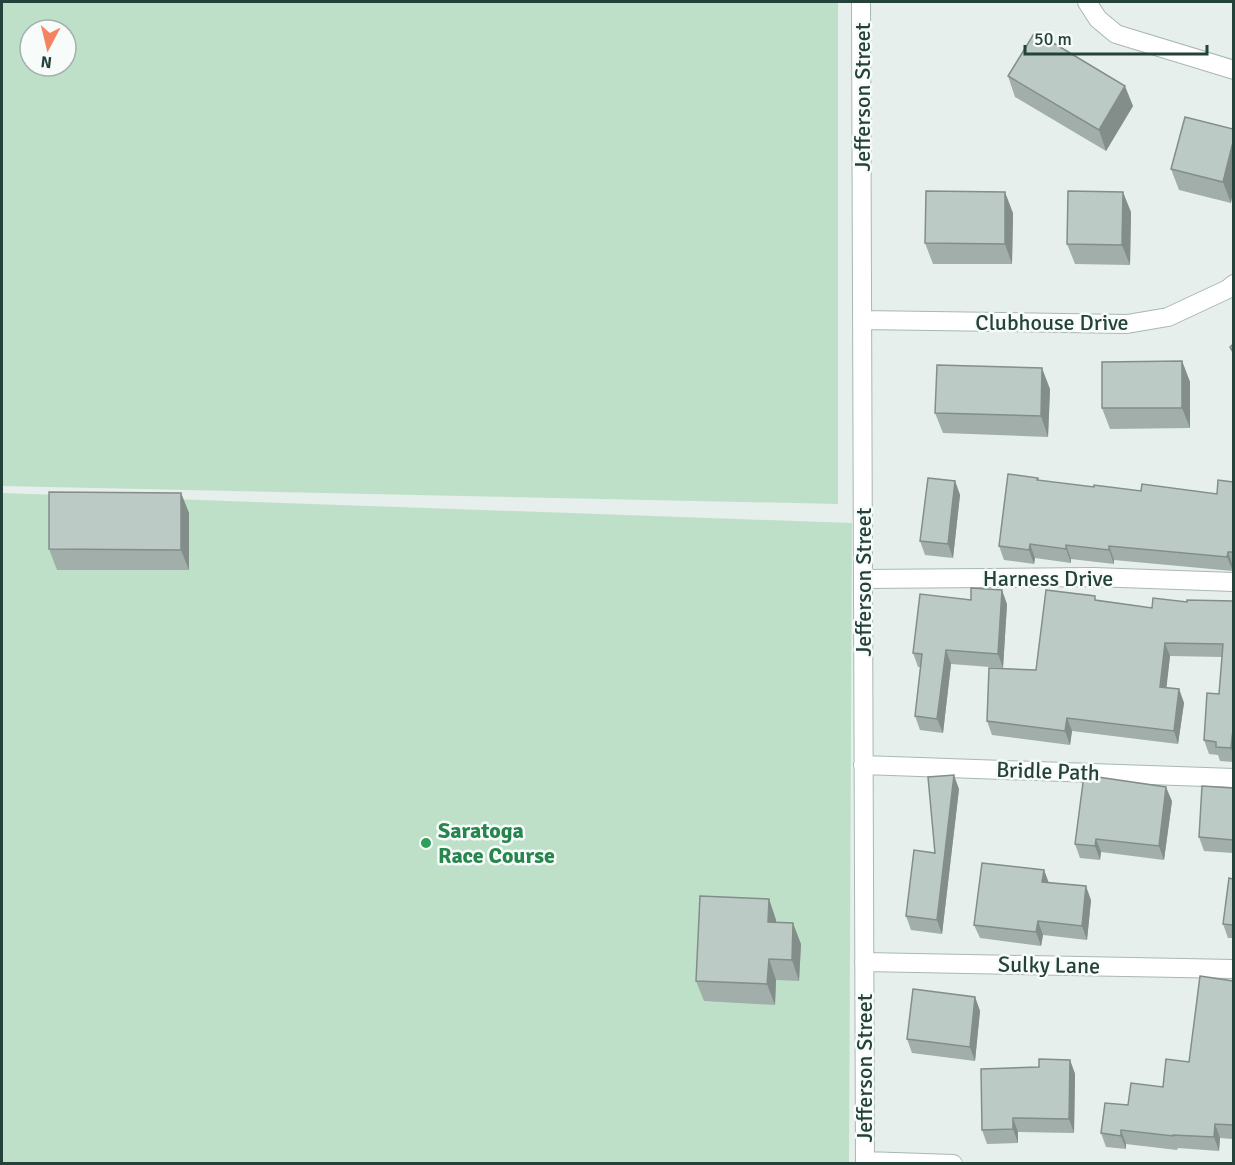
<svg xmlns="http://www.w3.org/2000/svg" width="1235" height="1165" font-family="Signika,sans-serif">
  <rect width="100%" height="100%" fill="#e6efeb"/>
  <!-- green -->
  <path fill="#bfe0c8" fill-rule="evenodd" d="M2 2H838V504L2 486ZM30 30H66V66H30Z
    M2 493 852 523 849 1163 2 1164Z"/>
  <g fill="none" stroke-linecap="round" stroke-linejoin="round">
    <!-- minor casing -->
    <g stroke="#a8b8b2" stroke-width="20">
      <path id="minor" d="M861 2 865 1164
        M1087 2 1098 19 1116 34 1234 70
        M863 320 1127 324 1168 317 1228 289 1234 284
        M863 579 1093 577 1234 582
        M863 765 1234 778
        M864 962 1234 969
        M865 1161 953 1164"/>
    </g>
    <!-- minor -->
    <use href="#minor" stroke="#fff" stroke-width="18"/>
  </g>
  <!-- wall -->
  <path fill="#a1aea9" d="M1008 76 1133 106 1106 151 1015 97Z
    M1233 129 1231 203 1179 190 1171 169Z
    M1131 212 1130 265 1075 264 1067 244Z
    M1013 213 1012 264H933L925 243Z
    M1182 361 1190 382V428L1110 429 1102 408Z
    M1050 389 1048 437 943 433 935 413Z
    M1038 478 1039 481 1094 487 1141 491 1217 494 1233 482V571L1114 560V564L1071 559V563L1035 558 1034 564 1004 560 999 546Z
    M955 481 960 495 953 558 925 555 920 541Z
    M181 493 189 513V570H57L49 549Z
    M1097 601 1152 608 1187 602 1233 601V762L1220 761 1218 755 1209 754 1204 740 1219 694 1222 657 1170 656 1166 688 1179 689 1184 703 1178 744 1072 731 1070 745 992 735 987 721 1036 670Z
    M1007 604 1003 668 951 664 943 733 920 730 915 716 921 667H918L913 653Z
    M1233 788V853L1204 851 1199 837Z
    M959 789 942 934 911 930 906 916 935 853Z
    M1172 801 1164 860 1101 852 1100 860 1080 858 1075 844Z
    M1044 870 1049 883 1091 900 1087 940 1043 935 1041 946 980 938 974 925Z
    M1233 879V938H1228L1223 924Z
    M769 899 776 920V923L801 944 799 981 776 980 775 1005 704 1001 696 981Z
    M1233 981V1139L1220 1138 1219 1151 1178 1148 1177 1150 1126 1144V1149L1106 1147 1101 1133 1128 1105 1163 1087 1189 1062Z
    M975 997 980 1011 975 1061 912 1053 907 1039Z
    M1070 1060 1075 1074 1074 1133 1018 1132V1143L987 1144 982 1130 1039 1067Z"/>
  <!-- shaded-wall -->
  <path fill="#838d89" d="M1125 86 1133 106 1106 151 1099 130Z
    M1233 142V192L1231 203 1223 182Z
    M1005 192 1013 213 1012 264 1005 244Z
    M1123 192 1131 212 1130 265 1122 245Z
    M1182 361 1190 382V428L1182 408Z
    M1042 368 1050 389 1048 437 1041 416Z
    M955 481 960 495 953 558 948 544Z
    M181 493 189 513V570L181 550Z
    M1030 544 1035 558 1034 564 1029 550Z
    M1066 545 1071 559V563L1066 549Z
    M1109 546 1114 560V564L1109 550Z
    M1228 552 1233 566V571L1227 557Z
    M1002 590 1007 604 1003 668 998 654Z
    M1165 643 1170 656 1165 701 1160 687Z
    M946 650 951 664 943 733 937 719Z
    M1179 689 1184 703 1178 744 1174 731Z
    M1067 718 1072 731 1070 745 1065 731Z
    M1233 729V755L1231 748Z
    M954 775 959 789 942 934 937 920Z
    M1166 787 1172 801 1164 860 1159 846Z
    M1096 839 1101 852 1100 860 1095 846Z
    M1044 870 1049 884 1042 882Z
    M1086 886 1091 900 1087 940 1082 926Z
    M769 899 776 920 775 943 768 922Z
    M1038 921 1043 935 1041 946 1036 932Z
    M793 923 801 944 799 981 792 960Z
    M769 959 776 980 775 1005 767 984Z
    M975 997 980 1011 975 1061 970 1047Z
    M1070 1060 1075 1074 1074 1133 1069 1119Z
    M1013 1118 1018 1132V1143L1013 1129Z
    M1215 1124 1220 1138 1219 1151 1214 1137Z
    M1121 1130 1126 1144V1149L1121 1136Z"/>
  <!-- building -->
  <path fill="#bbcac4" stroke="#838d89" stroke-width="1.5" d="M1035 32 1125 86 1099 130 1008 76Z
    M1185 117 1233 129V142L1223 182 1171 169Z
    M926 191 1005 192V244L925 243Z
    M1068 191 1123 192 1122 245 1067 244Z
    M1233 344V352L1230 347Z
    M1182 361V408H1102V362Z
    M937 365 1042 368 1041 416 935 413Z
    M1008 474 1038 478 1037 480 1094 487V485L1141 491 1142 484 1217 494 1218 480 1233 482V552H1228L1227 557 1109 546V550L1066 545V549L1030 544 1029 550 999 546Z
    M928 478 955 481 948 544 920 541Z
    M49 492 181 493V550L49 549Z
    M971 588 1002 590 998 654 946 650 937 719 915 716 922 654 913 653 920 594 971 600Z
    M1046 590 1095 596V600L1152 608 1153 598 1187 602V600L1233 601V729L1231 748 1216 747V742L1204 740 1207 693 1219 694 1223 644 1165 643 1160 687 1179 689 1174 731 1067 718 1065 731 987 721 989 668 1036 670Z
    M954 775 937 920 906 916 914 850 935 853 928 777Z
    M1084 775 1166 787 1159 846 1096 839 1095 846 1075 844Z
    M1202 786 1233 788V840L1199 837Z
    M982 863 1044 870 1042 882 1086 886 1082 926 1038 921 1036 932 974 925Z
    M1229 878 1233 879V925L1223 924Z
    M700 896 769 899 768 922 793 923 792 960 769 959 767 984 696 981Z
    M1200 976 1233 981V1125L1215 1124 1214 1137 1173 1135V1136L1121 1130V1136L1101 1133 1105 1103 1128 1105 1131 1083 1163 1087 1166 1059 1189 1062Z
    M913 989 975 997 970 1047 907 1039Z
    M1039 1059 1070 1060 1069 1119 1013 1118V1129L982 1130 981 1069 1039 1067Z"/>
  <!-- markers -->
  <circle fill="#2e9e5b" stroke="#f7fbf9" stroke-width="2" cx="426" cy="843" r="6"/>
  <g text-anchor="middle" dominant-baseline="central" stroke-width="5" stroke-linejoin="round" paint-order="stroke">
    <!-- street labels -->
    <g font-size="22" fill="#24423a" stroke="#f7fbf9">
      <text transform="translate(862 97) rotate(-90)">Jefferson Street</text>
      <text x="1052" y="322">Clubhouse Drive</text>
      <text x="1048" y="578">Harness Drive</text>
      <text transform="translate(863 582) rotate(-90)">Jefferson Street</text>
      <text transform="translate(1048 771) rotate(2)">Bridle Path</text>
      <text transform="translate(1049 965) rotate(1)">Sulky Lane</text>
      <text transform="translate(864 1068) rotate(-90)">Jefferson Street</text>
    </g>
    <!-- leisure labels -->
    <g font-size="22" font-weight="bold" fill="#27864d" stroke="#f7fbf9" text-anchor="start">
      <text x="438" y="830">Saratoga<tspan x="438" dy="25">Race Course</tspan></text>
    </g>
  </g>
  <!-- border -->
  <rect width="1235" height="1165" fill="none" stroke="#24423a" stroke-width="6"/>
  <!-- north arrow -->
  <g transform="translate(48 48) rotate(187)"><circle r="28" fill="#f7fbf9" stroke="#a3b1ad" stroke-width="1.5"/>
  <path d="M0-4.5L10 22L0 15L-10 22Z" fill="#f4845f"/>
  <text y="-9" font-size="16" font-weight="bold" text-anchor="middle" fill="#24423a">N</text>
  </g>
  <!-- scale -->
  <path d="M1025 45v9h182v-9" fill="none" stroke="#24423a" stroke-width="3"/>
  <text x="1034" y="45" font-size="18" fill="#24423a" stroke="#f7fbf9" stroke-width="4.5" paint-order="stroke">50 m</text>
</svg>
